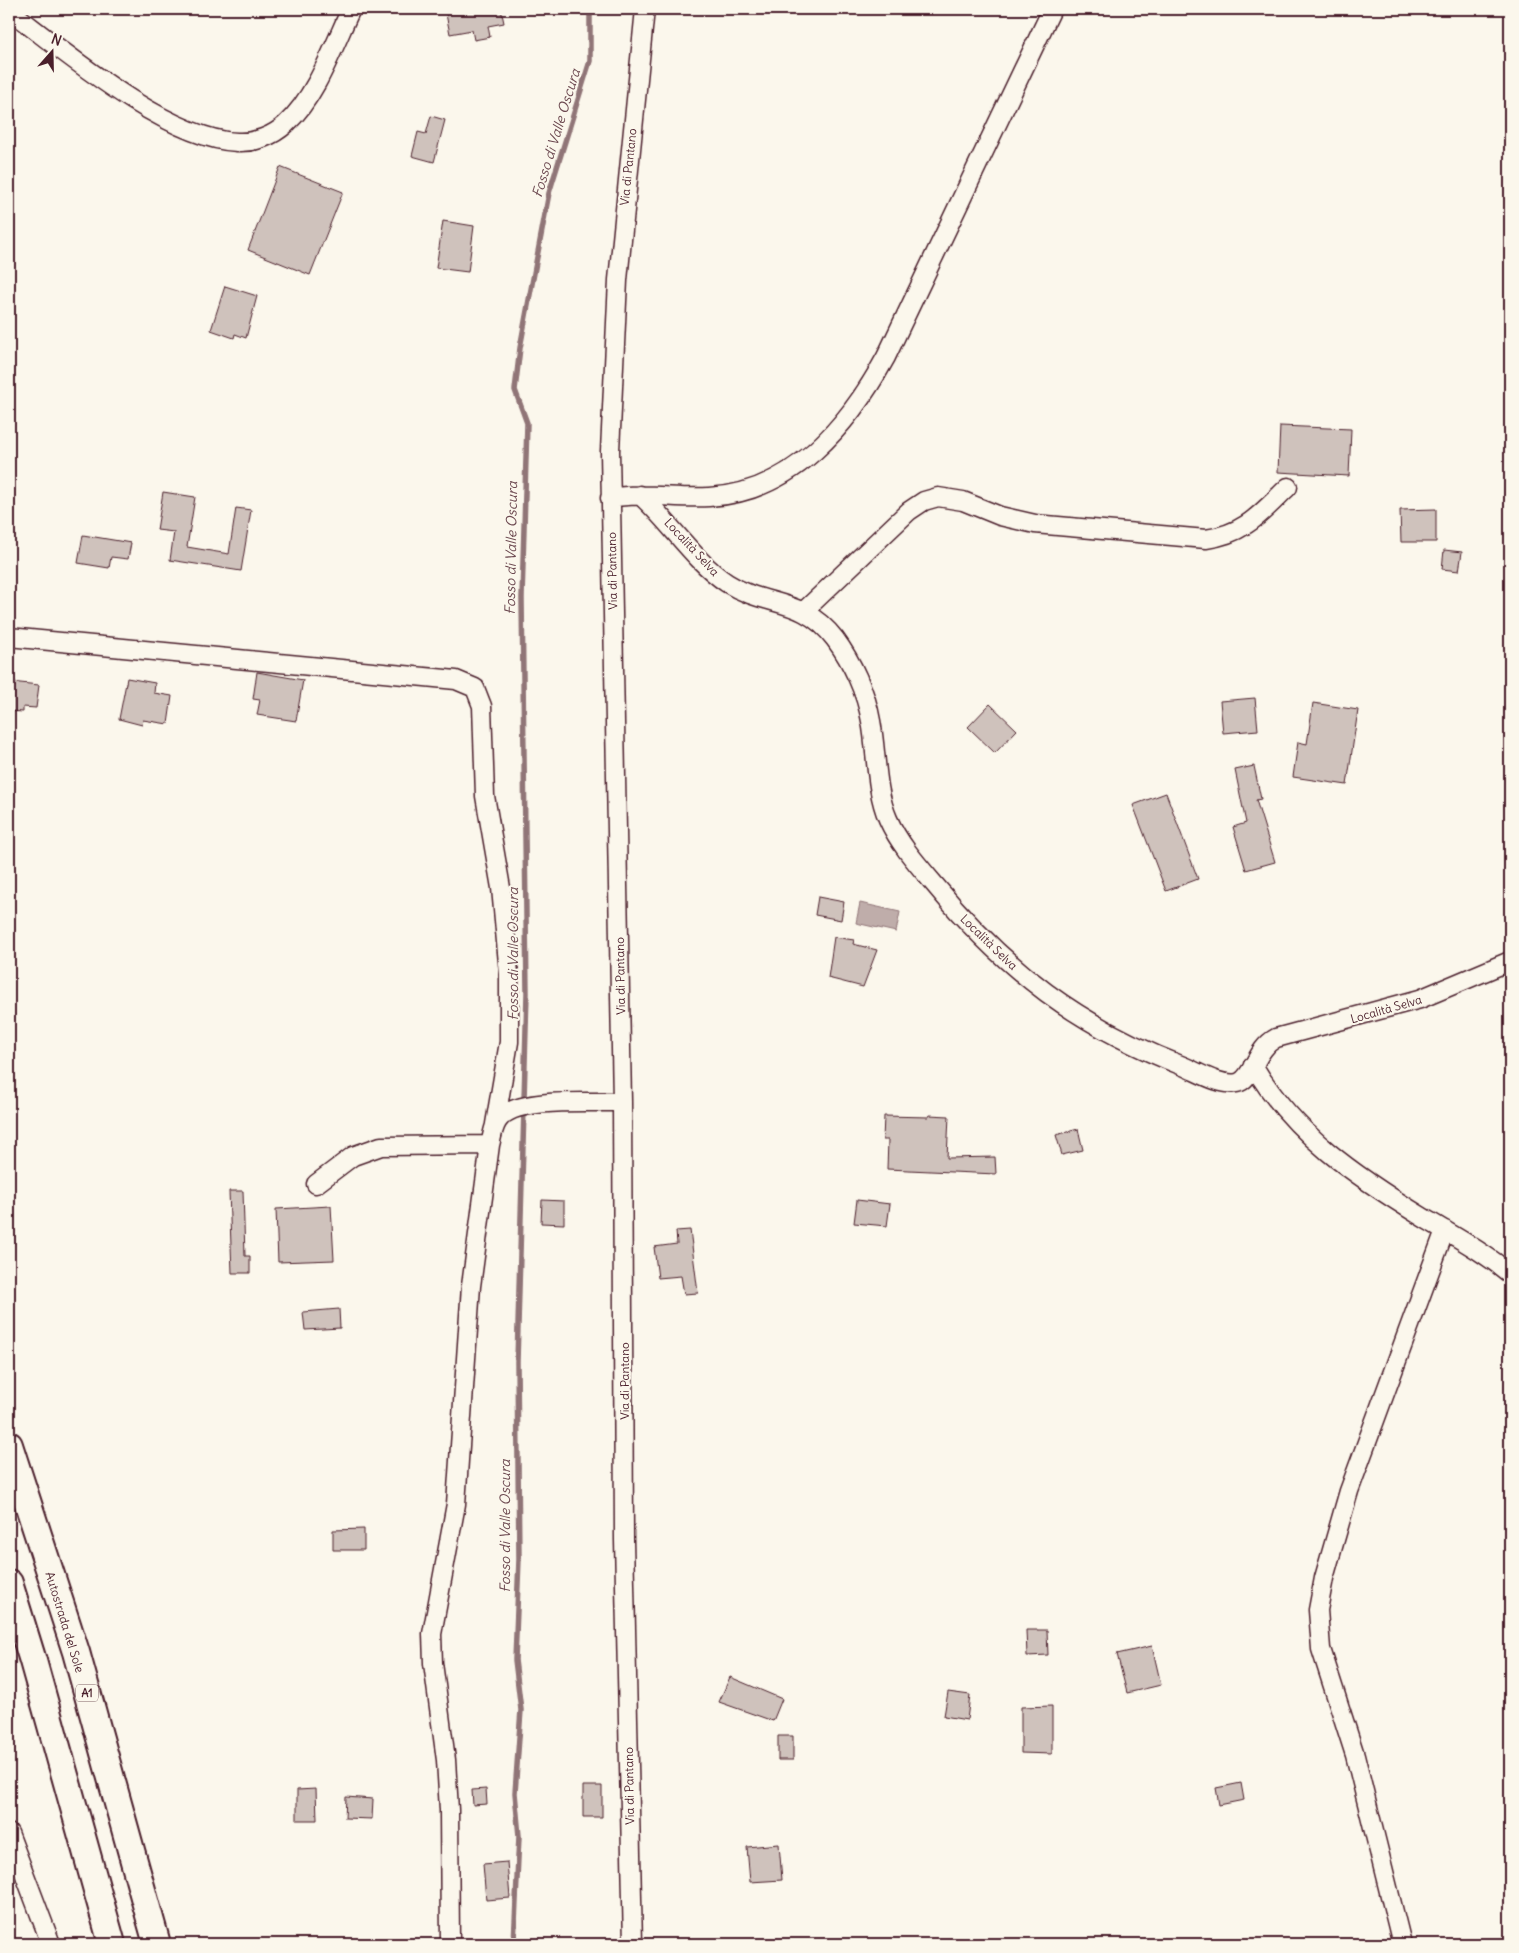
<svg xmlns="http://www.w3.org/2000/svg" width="1519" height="1953" font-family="Delius,sans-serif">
  <rect width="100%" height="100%" fill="#fbf7ec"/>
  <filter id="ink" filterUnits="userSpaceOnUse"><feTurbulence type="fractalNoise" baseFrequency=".02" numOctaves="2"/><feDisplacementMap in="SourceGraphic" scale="10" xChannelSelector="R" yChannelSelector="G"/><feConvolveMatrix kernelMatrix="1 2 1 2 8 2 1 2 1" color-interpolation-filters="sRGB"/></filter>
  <g filter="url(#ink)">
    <!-- water -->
    <path fill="#bfadaa" stroke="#907477" d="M860 903 900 912 896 932 856 923Z"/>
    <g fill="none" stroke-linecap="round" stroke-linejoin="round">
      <!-- stream -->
      <path stroke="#907477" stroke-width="5.5" d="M524 1100 527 993 522 598 527 423 515 390 520 348 549 193 590 61V9
        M514 1944 519 1836 515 1793 521 1710 515 1660 519 1559 517 1362 524 1109"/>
    </g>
    <!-- building -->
    <path fill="#cfc2bc" stroke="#4a1f2b" d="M445 9H501L504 23 488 26 490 37 474 40 472 30 450 34Z
      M431 116 445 120 434 162 412 156 418 132 426 134Z
      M280 167 343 192 310 275 248 250Z
      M443 221 474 226 468 272 436 268Z
      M225 286 257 296 246 338 235 334 234 338 211 330Z
      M1280 426 1351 429 1349 476 1278 472Z
      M163 492 195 497 187 547 229 554 236 508 251 510 241 571 170 560 174 532 157 530Z
      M1436 509V542H1401L1400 510Z
      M83 535 131 543 128 559 111 557 109 568 78 563Z
      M1444 550 1462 552 1459 571 1442 569Z
      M257 672 303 680 296 721 257 715 260 700 253 699Z
      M127 678 155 683 154 693 172 696 168 724 143 720 142 725 119 719Z
      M11 682 39 685 36 708 23 707V712L9 711Z
      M1255 698 1258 730 1223 733 1220 701Z
      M1313 703 1358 710 1347 785 1293 777 1298 742 1307 744Z
      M990 704 1017 730 995 753 968 727Z
      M1254 766 1261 799 1256 800 1275 862 1246 870 1233 827 1246 823 1235 770Z
      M1166 793 1198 879 1166 891 1133 805Z
      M818 897 844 902 841 920 815 915Z
      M834 937 854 940 853 944 877 950 863 987 828 978Z
      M929 1115 949 1116 947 1158 995 1157 996 1174 887 1169 888 1140H883L884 1116 929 1117Z
      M1078 1129 1083 1150 1062 1155 1056 1135Z
      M229 1191H243L245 1256H250V1273H232Z
      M542 1200 564 1201V1224L541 1223Z
      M857 1200 890 1204 887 1226 854 1223Z
      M331 1206 334 1260 278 1262 276 1209Z
      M690 1230 698 1293 684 1294 681 1276 658 1278 654 1247 677 1244 676 1231Z
      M339 1309 340 1328 305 1330 303 1312Z
      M364 1529V1550H333V1530Z
      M1026 1630H1047L1048 1655 1027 1656Z
      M1152 1646 1161 1685 1127 1693 1117 1654Z
      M730 1677 782 1699 773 1721 719 1702Z
      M948 1692 970 1695 967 1720 944 1716Z
      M1052 1706V1754L1021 1753V1707Z
      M778 1736H793V1760H778Z
      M1241 1783 1244 1800 1219 1805 1216 1788Z
      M583 1786H602V1817H583Z
      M316 1789 317 1820H297V1790Z
      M486 1789 487 1804 473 1805 472 1790Z
      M346 1797 373 1799 372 1819 345 1818Z
      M779 1844 782 1880 750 1882 747 1847Z
      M507 1862 510 1898 486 1900 483 1864Z"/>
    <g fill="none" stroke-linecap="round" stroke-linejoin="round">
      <!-- minor casing -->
      <g stroke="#4a1f2b" stroke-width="21">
        <path id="minor" d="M9 10C63 51 167 139 237 142 255 143 273 136 286 124 316 97 334 45 351 9
          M640 495C670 522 694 561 727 583 766 608 802 596 835 639 852 662 866 692 871 721 877 753 875 789 888 819 899 844 918 865 935 885 1006 971 1079 1026 1183 1066 1198 1072 1220 1086 1237 1083 1253 1080 1255 1049 1276 1038L1420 999 1510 961
          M610 498C643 492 676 499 709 497 792 493 849 425 886 357L1052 9
          M804 611 909 511 924 501 938 497 963 501 1000 516 1035 524 1206 539C1245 534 1261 513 1288 487
          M9 637 456 680 475 688 482 706 485 796 501 888 509 974V1042L495 1124
          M1253 1065C1294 1135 1357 1177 1424 1218 1454 1236 1484 1252 1510 1274
          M316 1184 353 1156 381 1146 490 1145
          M9 1833 51 1944
          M450 1944 449 1810 446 1760 433 1663 432 1634 456 1504 471 1286 490 1145C493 1134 493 1124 501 1117 520 1097 594 1103 622 1102
          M633 1944 624 1540 622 1102 610 451 618 280 645 9
          M1402 1944 1355 1755 1321 1649 1318 1610 1324 1578 1349 1491 1445 1230"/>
      </g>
      <!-- highway casing -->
      <g stroke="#4a1f2b" stroke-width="30">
        <path id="highway" d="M9 1445 76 1652 157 1944
          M9 1583 33 1661 112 1944"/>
      </g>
      <!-- minor -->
      <use href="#minor" stroke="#fbf7ec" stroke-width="18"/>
      <!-- highway -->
      <use href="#highway" stroke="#fbf7ec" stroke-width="26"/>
    </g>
  </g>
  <g text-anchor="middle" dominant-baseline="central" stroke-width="4" stroke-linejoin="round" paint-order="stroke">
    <!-- shield labels -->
    <rect fill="#fbf7ec" stroke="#7f6065" stroke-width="1" x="76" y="1684.5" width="22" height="17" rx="4"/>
    <g font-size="11" font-weight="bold" fill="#4a1f2b">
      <text x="87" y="1693">A1</text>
    </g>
    <!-- street labels -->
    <g font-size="12" fill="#4a1f2b" stroke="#fbf7ec">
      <text transform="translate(628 167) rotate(-84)">Via di Pantano</text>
      <text transform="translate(692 547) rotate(47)">Località Selva</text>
      <text transform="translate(612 571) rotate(-91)">Via di Pantano</text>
      <text transform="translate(989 942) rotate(44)">Località Selva</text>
      <text transform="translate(620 976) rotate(-91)">Via di Pantano</text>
      <text transform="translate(1386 1009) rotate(-16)">Località Selva</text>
      <text transform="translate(624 1381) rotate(-90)">Via di Pantano</text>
      <text transform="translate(65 1622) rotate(73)">Autostrada del Sole</text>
      <text transform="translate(629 1786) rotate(-91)">Via di Pantano</text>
    </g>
    <!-- water labels -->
    <g font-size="14" font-style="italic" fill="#6d4a51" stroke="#fbf7ec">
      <text transform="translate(556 133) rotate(-73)">Fosso di Valle Oscura</text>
      <text transform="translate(511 548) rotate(-89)">Fosso di Valle Oscura</text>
      <text transform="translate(513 954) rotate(-90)">Fosso di Valle Oscura</text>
      <text transform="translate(505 1526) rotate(-90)">Fosso di Valle Oscura</text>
    </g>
  </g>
  <!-- margin -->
  <rect width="1519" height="1953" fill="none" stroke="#fbf7ec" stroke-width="30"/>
  <rect x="15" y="15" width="1489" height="1923" fill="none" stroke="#4a1f2b" stroke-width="2" filter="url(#ink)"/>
  <!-- north arrow -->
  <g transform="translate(52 52) rotate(20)" stroke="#fbf7ec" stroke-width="4" paint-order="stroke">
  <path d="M0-4L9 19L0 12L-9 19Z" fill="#4a1f2b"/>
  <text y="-8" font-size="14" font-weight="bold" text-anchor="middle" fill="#4a1f2b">N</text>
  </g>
</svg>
